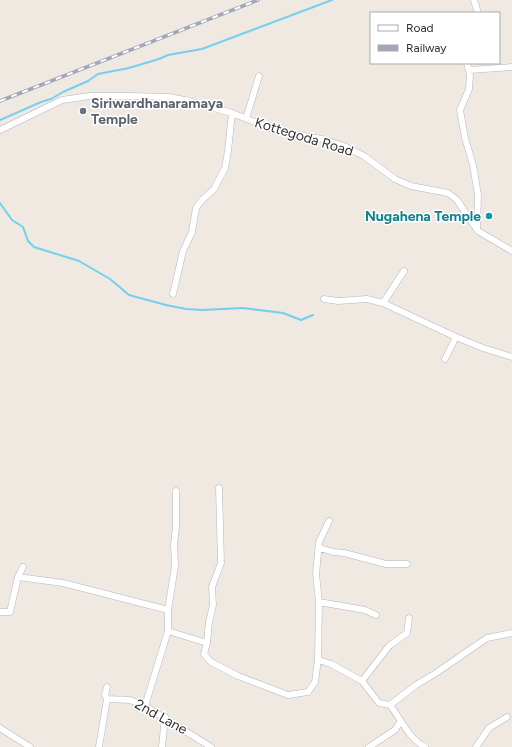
<svg xmlns="http://www.w3.org/2000/svg" width="512" height="747" font-family="Figtree,sans-serif">
  <rect width="100%" height="100%" fill="#efe9e1"/>
  <g fill="none" stroke-linecap="round" stroke-linejoin="round">
    <!-- stream -->
    <path stroke="#75cff0" stroke-width="2" d="M0 120 41 102 51 99 63 92 88 81 98 74 129 68 159 59 168 55 202 49 332 0
      M0 203 12 220 23 227 28 241 34 247 79 261 110 279 129 295 166 305 186 309 202 310 243 308 283 313 301 320 313 315"/>
    <!-- minor casing -->
    <g stroke="#b4b7c1" stroke-width="7">
      <path id="minor" d="M474 0 478 13
        M467 63 470 75 469 89 460 110 465 138 473 165 478 195 477 229
        M469 70 512 67
        M246 119 259 76
        M0 130 62 100 90 96H127L168 97 185 100 232 113 272 129 292 134 322 139 344 146 364 156 395 179 411 186 448 193 457 200 478 231 512 251
        M173 294 183 251 192 232 196 208 201 201 214 189 225 168 228 151 232 113
        M324 299 338 301 367 299 383 303 456 337 483 348 512 357
        M383 303 404 271
        M445 359 456 337
        M320 548 333 552 344 553 386 564H407
        M18 577 63 583 168 610V631L207 643 204 654 211 662 238 676 288 695 308 692 315 682 318 660 319 602 316 574 319 542 329 521
        M319 602 365 610 376 615
        M168 610 175 566 174 545 176 527V491
        M0 612H10L18 577 23 567
        M207 643 209 622 213 605 212 587 221 563 219 488
        M318 660 331 664 362 681 379 703 390 705 416 685 436 673 487 638 512 633
        M362 681 389 646 407 633 409 618
        M107 699 130 700 145 706 211 747
        M390 705C401 719 408 738 425 747
        M145 706 168 631
        M0 728 30 747
        M99 747 107 699 105 695 107 687
        M162 747 165 717
        M369 747 395 730 400 722
        M476 747 489 728 507 717"/>
    </g>
    <!-- minor -->
    <use href="#minor" stroke="#fff" stroke-width="6"/>
    <!-- rail casing -->
    <g stroke="#a3a6b8" stroke-width="3.5">
      <path id="rail" d="M0 101 258 0"/>
    </g>
    <!-- rail -->
    <use href="#rail" stroke="#fff" stroke-width="2" stroke-dasharray="6" stroke-linecap="butt"/>
  </g>
  <!-- markers -->
  <circle fill="#6b7280" stroke="#fff" stroke-width="1.5" cx="83" cy="111" r="4"/>
  <circle fill="#0f9aa8" stroke="#fff" stroke-width="1.5" cx="489" cy="216" r="4"/>
  <g text-anchor="middle" dominant-baseline="central" stroke-width="3" stroke-linejoin="round" paint-order="stroke">
    <!-- worship labels -->
    <g font-size="14" font-weight="bold" fill="#5b616d" stroke="#fff" text-anchor="start">
      <text x="91" y="103">Siriwardhanaramaya<tspan x="91" dy="16">Temple</tspan></text>
    </g>
    <!-- street labels -->
    <g font-size="14" fill="#2e2e2e" stroke="#fff">
      <text transform="translate(304 137) rotate(17)">Kottegoda Road</text>
      <text transform="translate(161 717) rotate(29)">2nd Lane</text>
    </g>
    <!-- culture labels -->
    <g font-size="14" font-weight="bold" fill="#0d838f" stroke="#fff" text-anchor="end">
      <text x="481" y="216">Nugahena Temple</text>
    </g>
  </g>
  <!-- legend -->
  <rect x="370" y="12" width="130" height="52" fill="#ffffff" stroke="#ababab"/>
  <rect x="378" y="25" width="20" height="6" fill="#ffffff" stroke="#ababab"/>
  <text x="406" y="32" font-size="12" fill="#2e2e2e">Road</text>
  <rect x="378" y="45" width="20" height="6" fill="#a3a6b8" stroke="#ababab"/>
  <text x="406" y="52" font-size="12" fill="#2e2e2e">Railway</text>
</svg>
